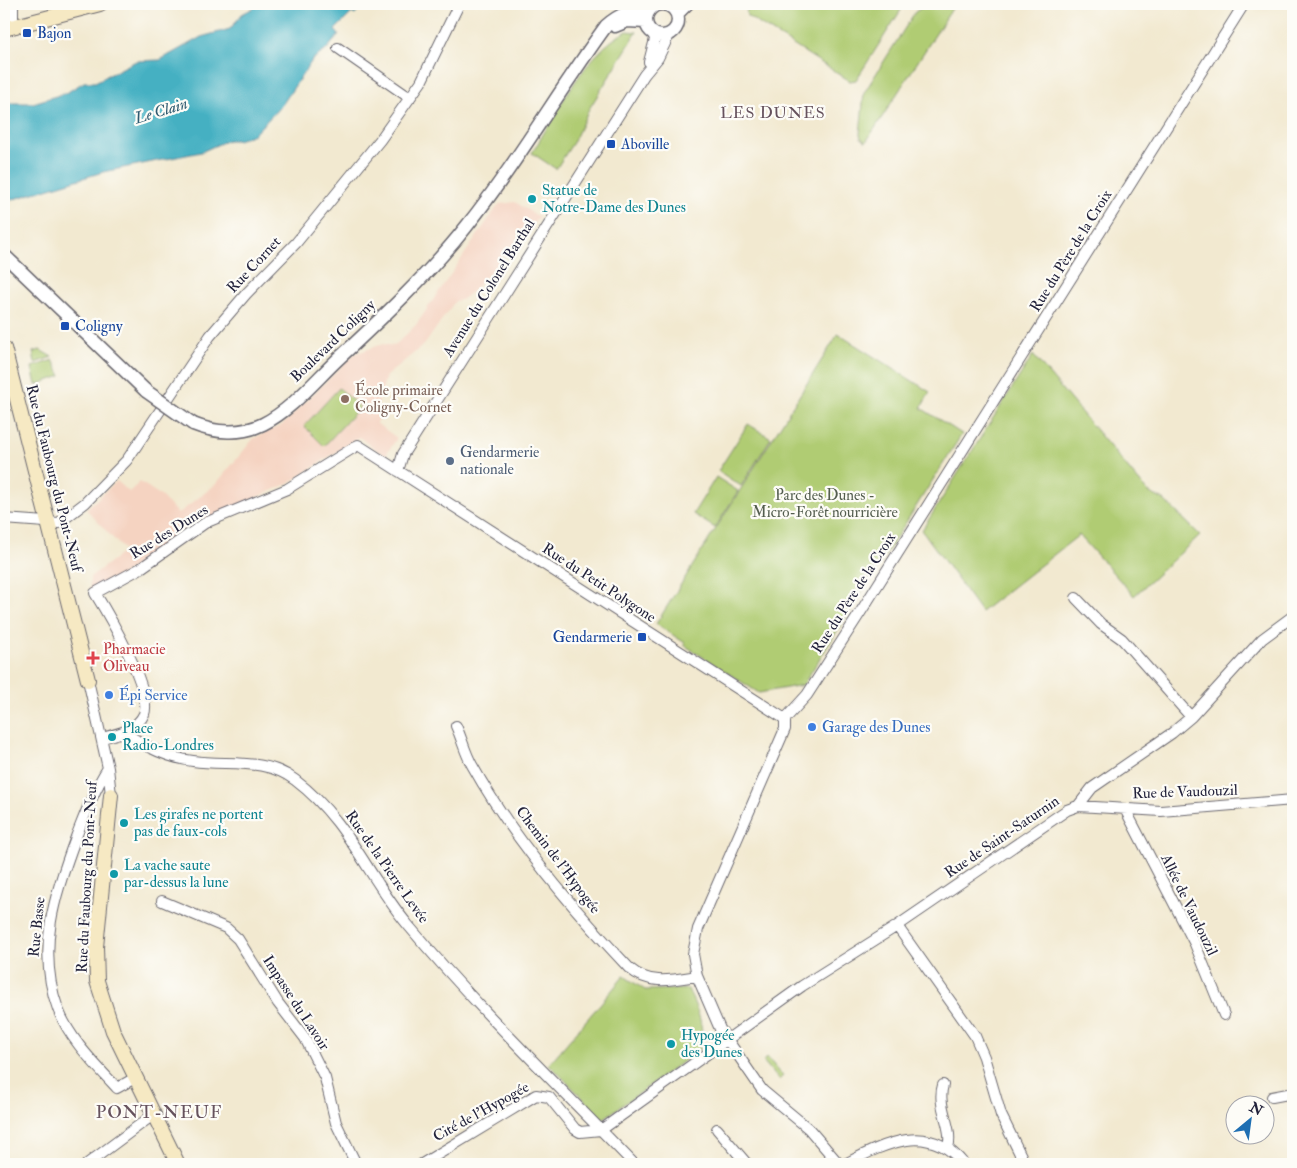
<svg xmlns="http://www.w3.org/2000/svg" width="1297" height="1168" font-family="'IM FELL Double Pica',serif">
  <rect width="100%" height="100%" fill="#fdfcf7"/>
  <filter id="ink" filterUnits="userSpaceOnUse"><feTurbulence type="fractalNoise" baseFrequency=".02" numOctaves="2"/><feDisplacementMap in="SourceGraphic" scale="10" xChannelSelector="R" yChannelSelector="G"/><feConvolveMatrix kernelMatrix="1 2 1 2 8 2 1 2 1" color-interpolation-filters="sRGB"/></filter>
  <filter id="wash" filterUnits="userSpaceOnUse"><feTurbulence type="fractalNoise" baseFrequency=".0096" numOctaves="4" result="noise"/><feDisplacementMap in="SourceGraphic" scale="20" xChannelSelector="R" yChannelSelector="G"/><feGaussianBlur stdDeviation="1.12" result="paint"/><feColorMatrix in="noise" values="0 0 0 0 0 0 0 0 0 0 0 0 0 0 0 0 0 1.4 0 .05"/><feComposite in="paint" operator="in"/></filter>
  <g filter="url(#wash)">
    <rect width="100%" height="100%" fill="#f2e9d0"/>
    <!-- built -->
    <path fill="#f5d3c1" d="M515 202 539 217 474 290 461 300 455 301 425 344 386 376 376 411 380 415 376 423 397 438 385 456 359 437 288 484 227 510 90 595V577L125 551 86 509 117 481 129 492 140 482 160 495 178 514 216 484 254 438 282 425 354 354 383 344 394 346 416 325 499 204Z"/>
    <!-- green -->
    <path fill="#b0cc73" stroke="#697757" d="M751 4H900L901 10 856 80 850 81 747 16 746 12Z
      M927 4H955L866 142 861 138 860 134 864 93 915 12Z
      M627 31 637 32 589 109 574 141 556 169 532 153C557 113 584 53 627 31Z
      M838 334 930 392 921 408 962 434 803 685 759 693 684 645 685 643 656 624Z
      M40 350 52 357 35 363 33 352Z
      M1033 355 1148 492 1164 500 1200 535 1134 596 1079 535 981 612 922 530Z
      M53 360 61 376 36 385 32 367Z
      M339 388 360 407 324 446 304 426Z
      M748 424 771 438 741 486 718 471Z
      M716 477 738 491 715 528 693 514Z
      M624 976 645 990 688 989C697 1010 707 1028 699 1050L603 1119 549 1064Z
      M767 1057 783 1076 779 1080 763 1061Z"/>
    <!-- water -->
    <path fill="#44b0c2" stroke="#33697e" d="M261 4H362L355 15 352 13 335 30 339 35 325 51 313 59 282 105 254 134 238 140H228L201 152 103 172 4 202V103H33L66 93 84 82H95L136 61 160 60 201 37 230 29 242 14Z"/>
  </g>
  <g filter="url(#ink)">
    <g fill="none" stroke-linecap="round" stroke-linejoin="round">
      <!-- minor casing -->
      <g stroke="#6b686f" stroke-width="12">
        <path id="minor" d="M13 4V26
          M338 48 410 98
          M649 62 655 39 653 34
          M398 471 403 454 434 405 644 75 658 58 669 35
          M4 519 59 523 85 503 127 460 210 336 246 294 296 243 380 140 421 82 459 4
          M1076 598 1101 624 1122 639 1191 717
          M88 680 108 768 111 795
          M785 719 807 695 860 613 1244 4
          M785 719V729L698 929 693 954 697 976 720 1029 762 1090 809 1129 839 1164
          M456 726C462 739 465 753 472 765 512 837 573 909 629 968 650 986 672 980 697 976
          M124 732C144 746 168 758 193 761 228 766 264 757 295 780 349 821 367 876 408 925 479 1010 558 1085 634 1164
          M102 738C117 734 137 730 144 714 153 691 108 614 95 593L141 568 205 523 287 489 358 445 785 719
          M108 768C94 790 86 812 76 837 55 893 36 949 58 1009 70 1040 95 1064 117 1088L135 1078
          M1078 806 1161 811 1293 800
          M1125 809 1195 944 1224 1015
          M162 901 226 928 238 939 278 1003 305 1038 325 1078 336 1123 356 1164
          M897 926 975 1036 984 1057 1001 1115 1025 1164
          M943 1085C936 1107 954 1127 948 1148
          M1272 1097 1293 1093
          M717 1129 747 1164
          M87 1164 153 1115
          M422 1164 536 1095 549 1097 575 1129 580 1132 601 1130 802 986 897 926 1067 810 1078 806 1092 788 1172 733 1191 717 1262 639 1293 616
          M845 1164C886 1143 928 1121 964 1164"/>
      </g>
      <!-- tertiary casing -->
      <g stroke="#6b686f" stroke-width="15">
        <path id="tertiary" d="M646 20a16 16 0 1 1 32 0a16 16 0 1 1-32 0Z
          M677 14 687 4
          M615 26 627 21 646 22
          M4 255 146 391
          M193 424C215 433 241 435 263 424 291 410 314 382 337 360 380 320 429 274 466 227 517 163 558 92 606 26 620 13 631 11 649 10"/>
      </g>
      <!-- secondary casing -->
      <g stroke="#6b686f" stroke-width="16">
        <path id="secondary" d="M4 29 100 4
          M4 348 88 680
          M111 795 96 947 97 981 113 1031 178 1164"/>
      </g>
      <!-- minor -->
      <use href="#minor" stroke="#fff" stroke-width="10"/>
      <!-- tertiary -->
      <use href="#tertiary" stroke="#fff" stroke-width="12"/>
      <!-- secondary -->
      <use href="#secondary" stroke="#f6e9c3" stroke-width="14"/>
      <!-- tertiary-bridge casing -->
      <g stroke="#6b686f" stroke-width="15" stroke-linecap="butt">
        <path id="tertiary-bridge" d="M146 391 193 424"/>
      </g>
      <!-- tertiary-bridge -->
      <use href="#tertiary-bridge" stroke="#fff" stroke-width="12"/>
    </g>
  </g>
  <!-- markers -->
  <g fill="#1a4fb4" stroke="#fdfcf7" stroke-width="2">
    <rect x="22" y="28" width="10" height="10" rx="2.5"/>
    <rect x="606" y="139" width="10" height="10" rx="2.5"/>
    <rect x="60" y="321" width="10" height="10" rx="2.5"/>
    <rect x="637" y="632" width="10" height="10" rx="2.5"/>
  </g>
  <g fill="#0f9aa8" stroke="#fdfcf7" stroke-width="2">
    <circle cx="532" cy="199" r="5"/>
    <circle cx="112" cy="737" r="5"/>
    <circle cx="124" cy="823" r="5"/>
    <circle cx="114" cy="874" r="5"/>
    <circle cx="671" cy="1044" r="5"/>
  </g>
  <circle fill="#8d6e63" stroke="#fdfcf7" stroke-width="2" cx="345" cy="399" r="5"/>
  <circle fill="#5c6f8a" stroke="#fdfcf7" stroke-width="2" cx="450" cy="461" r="5"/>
  <path fill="#e0444e" stroke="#fdfcf7" stroke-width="2" d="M90.5 650.5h5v5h5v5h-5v5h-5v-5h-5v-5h5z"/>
  <g fill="#3f7fe0" stroke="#fdfcf7" stroke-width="2">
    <circle cx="109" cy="695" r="5"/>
    <circle cx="812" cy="727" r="5"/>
  </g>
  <g text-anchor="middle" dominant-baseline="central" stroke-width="4.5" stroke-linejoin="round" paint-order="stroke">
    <!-- transit labels -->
    <g font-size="15" fill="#164399" stroke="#fdfcf7" text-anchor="start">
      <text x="37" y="33">Bajon</text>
      <text x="621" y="144">Aboville</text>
      <text x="75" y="326">Coligny</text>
      <text x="632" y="637" text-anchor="end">Gendarmerie</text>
    </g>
    <!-- culture labels -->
    <g font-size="15" fill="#0d838f" stroke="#fdfcf7" text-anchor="start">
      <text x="542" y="190">Statue de<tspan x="542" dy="17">Notre-Dame des Dunes</tspan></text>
      <text x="122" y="728">Place<tspan x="122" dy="17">Radio-Londres</tspan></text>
      <text x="134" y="814">Les girafes ne portent<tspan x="134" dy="17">pas de faux-cols</tspan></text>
      <text x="124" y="865">La vache saute<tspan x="124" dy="17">par-dessus la lune</tspan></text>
      <text x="681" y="1035">Hypogée<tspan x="681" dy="17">des Dunes</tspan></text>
    </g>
    <!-- street labels -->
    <g font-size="15" fill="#22223b" stroke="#fdfcf7">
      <text transform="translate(1071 251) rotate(-58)">Rue du Père de la Croix</text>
      <text transform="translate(254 265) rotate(-47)">Rue Cornet</text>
      <text transform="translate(489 288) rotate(-58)">Avenue du Colonel Barthal</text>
      <text transform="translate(333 341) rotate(-44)">Boulevard Coligny</text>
      <text transform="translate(54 478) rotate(76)">Rue du Faubourg du Pont-Neuf</text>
      <text transform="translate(169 532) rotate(-32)">Rue des Dunes</text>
      <text transform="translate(599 583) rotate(33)">Rue du Petit Polygone</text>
      <text transform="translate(854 593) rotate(-57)">Rue du Père de la Croix</text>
      <text transform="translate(1185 792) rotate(-2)">Rue de Vaudouzil</text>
      <text transform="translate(1002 837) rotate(-34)">Rue de Saint-Saturnin</text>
      <text transform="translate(558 860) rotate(53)">Chemin de l'Hypogée</text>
      <text transform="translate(387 867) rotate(55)">Rue de la Pierre Levée</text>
      <text transform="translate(87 877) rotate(-87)">Rue du Faubourg du Pont-Neuf</text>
      <text transform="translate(1189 905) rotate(64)">Allée de Vaudouzil</text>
      <text transform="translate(37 927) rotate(-84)">Rue Basse</text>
      <text transform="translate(296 1003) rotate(57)">Impasse du Lavoir</text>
      <text transform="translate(481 1112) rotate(-29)">Cité de l'Hypogée</text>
    </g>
    <!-- education labels -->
    <g font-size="15" fill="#785e54" stroke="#fdfcf7" text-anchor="start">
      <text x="355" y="390">École primaire<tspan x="355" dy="17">Coligny-Cornet</tspan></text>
    </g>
    <!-- service labels -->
    <g font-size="15" fill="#4e5e75" stroke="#fdfcf7" text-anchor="start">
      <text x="460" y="452">Gendarmerie<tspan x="460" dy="17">nationale</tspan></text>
    </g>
    <!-- park labels -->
    <g font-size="15" fill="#545e4f" stroke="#fdfcf7">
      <text x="825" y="495">Parc des Dunes -<tspan x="825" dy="17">Micro-Forêt nourricière</tspan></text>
    </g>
    <!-- health labels -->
    <g font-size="15" fill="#be3a42" stroke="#fdfcf7" text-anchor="start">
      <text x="103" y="649">Pharmacie<tspan x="103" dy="17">Oliveau</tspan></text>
    </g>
    <!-- shop labels -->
    <g font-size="15" fill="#366cbe" stroke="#fdfcf7" text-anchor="start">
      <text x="119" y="695">Épi Service</text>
      <text x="822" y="727">Garage des Dunes</text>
    </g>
    <!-- water labels -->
    <g font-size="16" font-style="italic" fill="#305b71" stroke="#fdfcf7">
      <text transform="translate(161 111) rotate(-17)">Le Clain</text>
    </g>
    <!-- neighbourhood labels -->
    <g font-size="16" letter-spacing="1" fill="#66525d" stroke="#fdfcf7">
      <text x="773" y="113">LES DUNES</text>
    </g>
    <!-- quarter labels -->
    <g font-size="18" letter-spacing="1" fill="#66525d" stroke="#fdfcf7">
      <text x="159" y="1112">PONT-NEUF</text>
    </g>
  </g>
  <!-- margin -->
  <rect width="1297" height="1168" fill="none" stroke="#fdfcf7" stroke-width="20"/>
  <!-- north arrow -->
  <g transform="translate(1250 1120) rotate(29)"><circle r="24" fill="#fdfcf7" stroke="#a5a5ac"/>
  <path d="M0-4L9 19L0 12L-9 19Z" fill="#1f6fb2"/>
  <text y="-8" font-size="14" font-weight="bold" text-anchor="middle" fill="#22223b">N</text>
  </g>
</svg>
